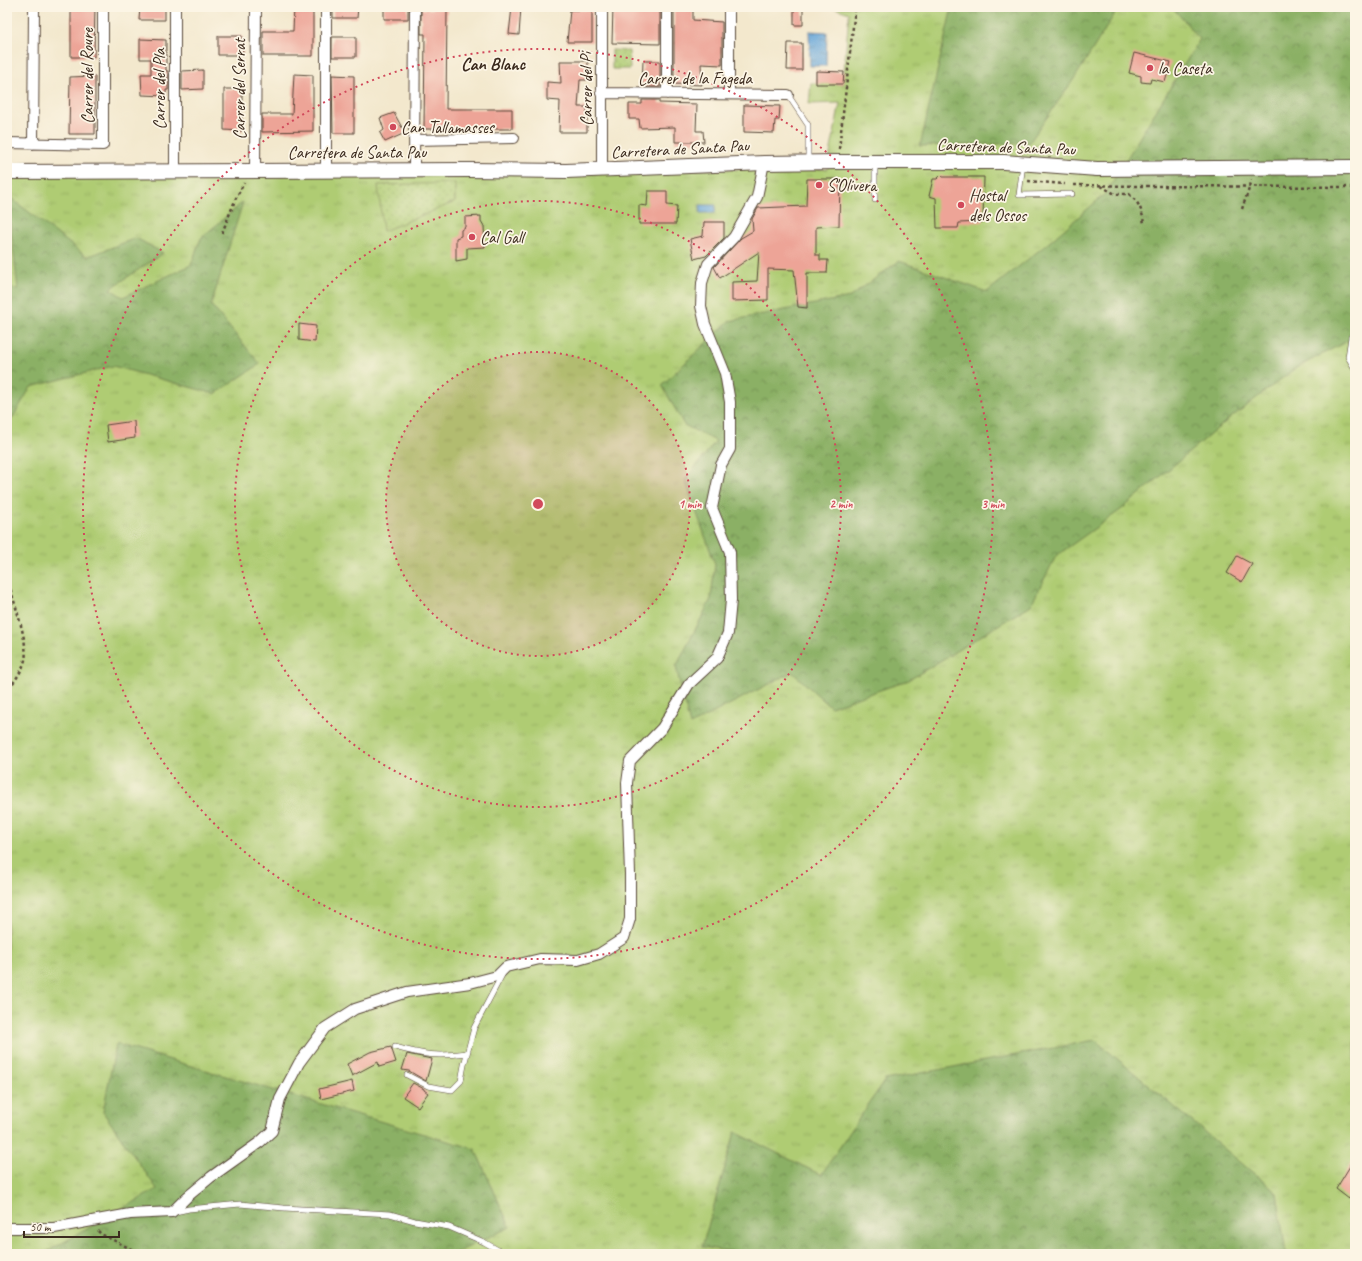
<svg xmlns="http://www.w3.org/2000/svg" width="1362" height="1261" font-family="Caveat,sans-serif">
  <defs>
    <pattern id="grass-tufts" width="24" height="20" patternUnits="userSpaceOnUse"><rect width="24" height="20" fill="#afcc73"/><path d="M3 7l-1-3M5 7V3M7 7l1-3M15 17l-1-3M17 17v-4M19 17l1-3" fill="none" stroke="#97af63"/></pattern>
    <pattern id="forest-crowns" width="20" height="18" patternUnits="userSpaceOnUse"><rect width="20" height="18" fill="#8bb065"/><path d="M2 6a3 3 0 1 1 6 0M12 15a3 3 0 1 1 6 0" fill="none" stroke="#738f53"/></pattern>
    <pattern id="garden-dots" width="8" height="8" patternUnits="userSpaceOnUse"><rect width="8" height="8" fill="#afcc73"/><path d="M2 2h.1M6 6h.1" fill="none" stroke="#97af63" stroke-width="1.8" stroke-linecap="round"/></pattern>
    <pattern id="water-ripples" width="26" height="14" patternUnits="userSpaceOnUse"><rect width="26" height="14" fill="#66a6d9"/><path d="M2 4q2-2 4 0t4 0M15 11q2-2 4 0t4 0" fill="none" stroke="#5587af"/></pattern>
  </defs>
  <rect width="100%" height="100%" fill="#fcf5e5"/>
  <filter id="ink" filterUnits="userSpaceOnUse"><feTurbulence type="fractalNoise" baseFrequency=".025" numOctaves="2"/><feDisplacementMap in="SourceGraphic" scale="8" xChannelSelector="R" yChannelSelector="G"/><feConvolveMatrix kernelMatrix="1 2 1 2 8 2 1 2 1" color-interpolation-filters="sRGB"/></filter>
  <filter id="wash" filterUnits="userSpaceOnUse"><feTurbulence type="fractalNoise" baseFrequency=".012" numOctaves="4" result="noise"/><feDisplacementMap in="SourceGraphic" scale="16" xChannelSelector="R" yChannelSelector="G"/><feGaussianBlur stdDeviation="0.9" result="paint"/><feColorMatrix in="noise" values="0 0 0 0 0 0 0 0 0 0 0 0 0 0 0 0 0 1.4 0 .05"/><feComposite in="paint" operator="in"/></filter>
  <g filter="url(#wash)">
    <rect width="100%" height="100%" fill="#f3e8cd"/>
    <!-- grass -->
    <path fill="url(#grass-tufts)" stroke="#757b48" d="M832 7H1355V1254H7V172L827 169 840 103 809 104 811 83 843 84 849 13Z"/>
    <!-- forest -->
    <path fill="url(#forest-crowns)" stroke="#636d42" d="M952 7H1119L1076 76 1029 143 920 146Z
      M1172 7H1355V337L1294 369 1224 423 1122 509 1056 556 1031 605 909 680 831 707 792 672 690 725 676 667 711 599 715 564 685 480 716 441 684 425 662 385 729 321 850 297 899 261 987 292 1047 244 1105 194 1200 39Z
      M7 195 87 257 136 238 163 253 110 289 123 297 191 265 201 238 243 202 211 305 260 364 215 394 113 366 31 387 7 427V288L18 289Z
      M1095 1040 1277 1193 1286 1254H747L702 1247 735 1132 821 1175 885 1080Z
      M116 1044 475 1149 510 1227 454 1254H43L157 1189 103 1112Z"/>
    <!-- garden -->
    <path fill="url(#garden-dots)" stroke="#757b48" d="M612 50 629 51 630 69H612Z
      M455 183V202L383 231 378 185Z"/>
    <!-- water -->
    <path fill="url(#water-ripples)" stroke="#50687c" d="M809 31 827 32 826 66H810Z
      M700 205H716L715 213H700Z"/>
    <g id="blocks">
      <!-- building -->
      <path fill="#eda497" d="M71 7H95L94 57H71Z
        M140 7H165V20H139Z
        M294 7H313V56H263V31H293Z
        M333 7H358L357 18H333Z
        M384 7H408V19H384Z
        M512 7H521L519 35 509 34Z
        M613 7H660V44L612 43Z
        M674 7H693V20L722 22V65L701 64 702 85 674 84Z
        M794 7H803V25H794Z
        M421 9H447L446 109H512V129H424L425 34H421Z
        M570 10H592V42H567Z
        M218 36H242L243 55H218Z
        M332 37H356V57H332Z
        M140 39 166 40V71H168V90H166V96L142 95 141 74H151V59H140Z
        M788 43H802V70H787Z
        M1134 53 1171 62 1165 82 1151 79 1150 83 1141 82V76L1129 73Z
        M560 61H588L587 80H580L578 107H587V132H559L560 101 547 100V82L561 83Z
        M643 61H660V87H642Z
        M203 70V89L182 90V71Z
        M816 71 844 72 843 84H816Z
        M294 74 313 75V131L262 132V114H292Z
        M332 75 354 76V133H333Z
        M95 76V134H69L70 77Z
        M224 89H242V131L224 130Z
        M642 100H659V103L697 104 696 131H703L704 142H675V127L640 128 639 119H629V104H642Z
        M744 105 780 106 779 120H775L774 133 744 132Z
        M394 113 405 133 385 142 380 133 384 130 380 118Z
        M941 175 943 177H984L983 222 959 223 958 228H937L936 198 929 196 933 179H937Z
        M807 179H840L839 226 816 227V255H820V260H828L827 273H807V308L798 307 794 270 768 269V300L732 301V282L757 281 759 252 720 278 714 267 741 238 753 231 752 219 758 208 806 206Z
        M648 191H667V205L677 206 676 224H639V205L647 206Z
        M481 216V221L484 226 485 247 467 248V259L456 261V238L461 236V230L465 227V217Z
        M704 222H724V238L706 256 694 259 690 239 703 236Z
        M299 324 316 326 315 342 299 340Z
        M134 421 135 438 108 442 106 425Z
        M1237 556 1252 564 1242 582 1227 573Z
        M391 1047 396 1062 379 1067 378 1062 352 1076 347 1064 370 1052Z
        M407 1054 432 1059 426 1081 409 1071 402 1070Z
        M352 1081 354 1091 321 1099 319 1089Z
        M413 1083 424 1089V1090L428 1093 418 1107 403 1097Z
        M1355 1158V1189L1349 1199 1336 1189Z"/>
    </g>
  </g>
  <g filter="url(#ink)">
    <use href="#blocks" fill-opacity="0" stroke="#574638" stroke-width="1"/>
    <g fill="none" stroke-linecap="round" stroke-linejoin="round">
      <!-- lane casing -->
      <g stroke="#574638" stroke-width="6">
        <path id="lane" d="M788 95 808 125V161
          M1023 164 1019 195 1072 194
          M875 200V163
          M1355 331 1351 337 1348 357 1355 369
          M395 1047C423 1055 438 1057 467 1053
          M407 1075 428 1086 452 1090 461 1081 464 1065 474 1028 502 975
          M175 1212 189 1209 240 1204 284 1208 390 1214 415 1221 449 1227 484 1242 505 1254"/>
      </g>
      <!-- street casing -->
      <g stroke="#574638" stroke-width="12">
        <path id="street" d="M601 93 788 95
          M667 94V7
          M729 94V7
          M414 140 514 138
          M7 143 103 145V7
          M33 144 34 7
          M326 170V7
          M414 170 415 7
          M602 170V7
          M175 171V7
          M255 171 256 7
          M7 1228H54L130 1214 172 1212 187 1197 211 1177 260 1142 272 1131 280 1099 299 1063 325 1028 355 1009 407 992 470 983 497 976 506 967 540 959 578 960 599 954 624 938 630 919V874L627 783 630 761 662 728 689 684 717 658 728 633 731 600 730 552 712 508 721 465 730 449V402L725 373 705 324 701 306 702 283 708 264 734 237 757 197 764 163"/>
      </g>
      <!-- secondary casing -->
      <g stroke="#574638" stroke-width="16">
        <path id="secondary" d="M7 172 469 170 566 171 764 163 838 162H1004L1097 169 1355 167"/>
      </g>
      <!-- path -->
      <path stroke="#574638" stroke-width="2.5" stroke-dasharray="3 3" stroke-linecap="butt" d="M839 149 855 9
        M1028 181 1065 184
        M1074 185 1140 186 1355 187
        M1101 186 1115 194H1129C1140 204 1142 210 1144 224
        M1242 209 1252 180
        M222 233 236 198 244 183
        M7 578C12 596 29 643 25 660 22 671 15 682 7 689
        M98 1231 101 1234 141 1254"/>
      <!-- lane -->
      <use href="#lane" stroke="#fff" stroke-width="5"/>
      <!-- street -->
      <use href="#street" stroke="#fff" stroke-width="10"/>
      <!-- secondary -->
      <use href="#secondary" stroke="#fff" stroke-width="14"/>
    </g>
  </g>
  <!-- distance rings -->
  <circle cx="538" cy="504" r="152" fill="#d1495b" fill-opacity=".12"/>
  <g fill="none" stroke="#d1495b" stroke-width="2" stroke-dasharray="2 4">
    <circle cx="538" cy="504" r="152"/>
    <circle cx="538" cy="504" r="303"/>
    <circle cx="538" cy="504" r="455"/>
  </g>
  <!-- markers -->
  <g fill="#d1495b" stroke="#fcf5e5" stroke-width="1.5">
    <circle cx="1150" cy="68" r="4"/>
    <circle cx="393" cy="127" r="4"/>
    <circle cx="819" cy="185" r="4"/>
    <circle cx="961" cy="205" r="4"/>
    <circle cx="472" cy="237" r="4"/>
  </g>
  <g text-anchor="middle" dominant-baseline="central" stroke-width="3.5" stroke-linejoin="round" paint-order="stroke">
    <!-- poi labels -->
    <g font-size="17" fill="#3b2a1e" stroke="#fcf5e5" text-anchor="start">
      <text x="1158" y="68">la Caseta</text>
      <text x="401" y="127">Can Tallamasses</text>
      <text x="827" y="185">S'Olivera</text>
      <text x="969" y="195">Hostal<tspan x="969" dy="20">dels Ossos</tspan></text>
      <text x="480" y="237">Cal Gall</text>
    </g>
    <!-- street labels -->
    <g font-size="17" fill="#3b2a1e" stroke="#fcf5e5">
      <text transform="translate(87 76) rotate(-90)">Carrer del Roure</text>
      <text x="695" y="78">Carrer de la Fageda</text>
      <text transform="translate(159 89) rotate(-90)">Carrer del Pla</text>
      <text transform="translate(239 89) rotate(-90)">Carrer del Serrat</text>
      <text transform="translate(586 89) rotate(-90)">Carrer del Pi</text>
      <text transform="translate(1006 147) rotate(2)">Carretera de Santa Pau</text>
      <text transform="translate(680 149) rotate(-3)">Carretera de Santa Pau</text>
      <text x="357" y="152">Carretera de Santa Pau</text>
    </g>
    <!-- neighbourhood labels -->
    <g font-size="18" font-weight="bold" fill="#3b2a1e" stroke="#fcf5e5">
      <text x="493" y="64">Can Blanc</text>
    </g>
  </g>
  <circle cx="538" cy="504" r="6" fill="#d1495b" stroke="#fcf5e5" stroke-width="2"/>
  <g font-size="12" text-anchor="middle" font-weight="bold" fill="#d1495b" stroke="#fcf5e5" stroke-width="3.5" stroke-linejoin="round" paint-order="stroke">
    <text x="690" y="508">1 min</text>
    <text x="841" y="508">2 min</text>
    <text x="993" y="508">3 min</text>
  </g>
  <!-- margin -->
  <rect width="1362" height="1261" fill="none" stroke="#fcf5e5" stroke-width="24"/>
  <!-- scale -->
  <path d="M24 1231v6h95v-6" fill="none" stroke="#3b2a1e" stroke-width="2"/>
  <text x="30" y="1231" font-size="12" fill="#3b2a1e" stroke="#fcf5e5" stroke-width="3" paint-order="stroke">50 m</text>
</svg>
